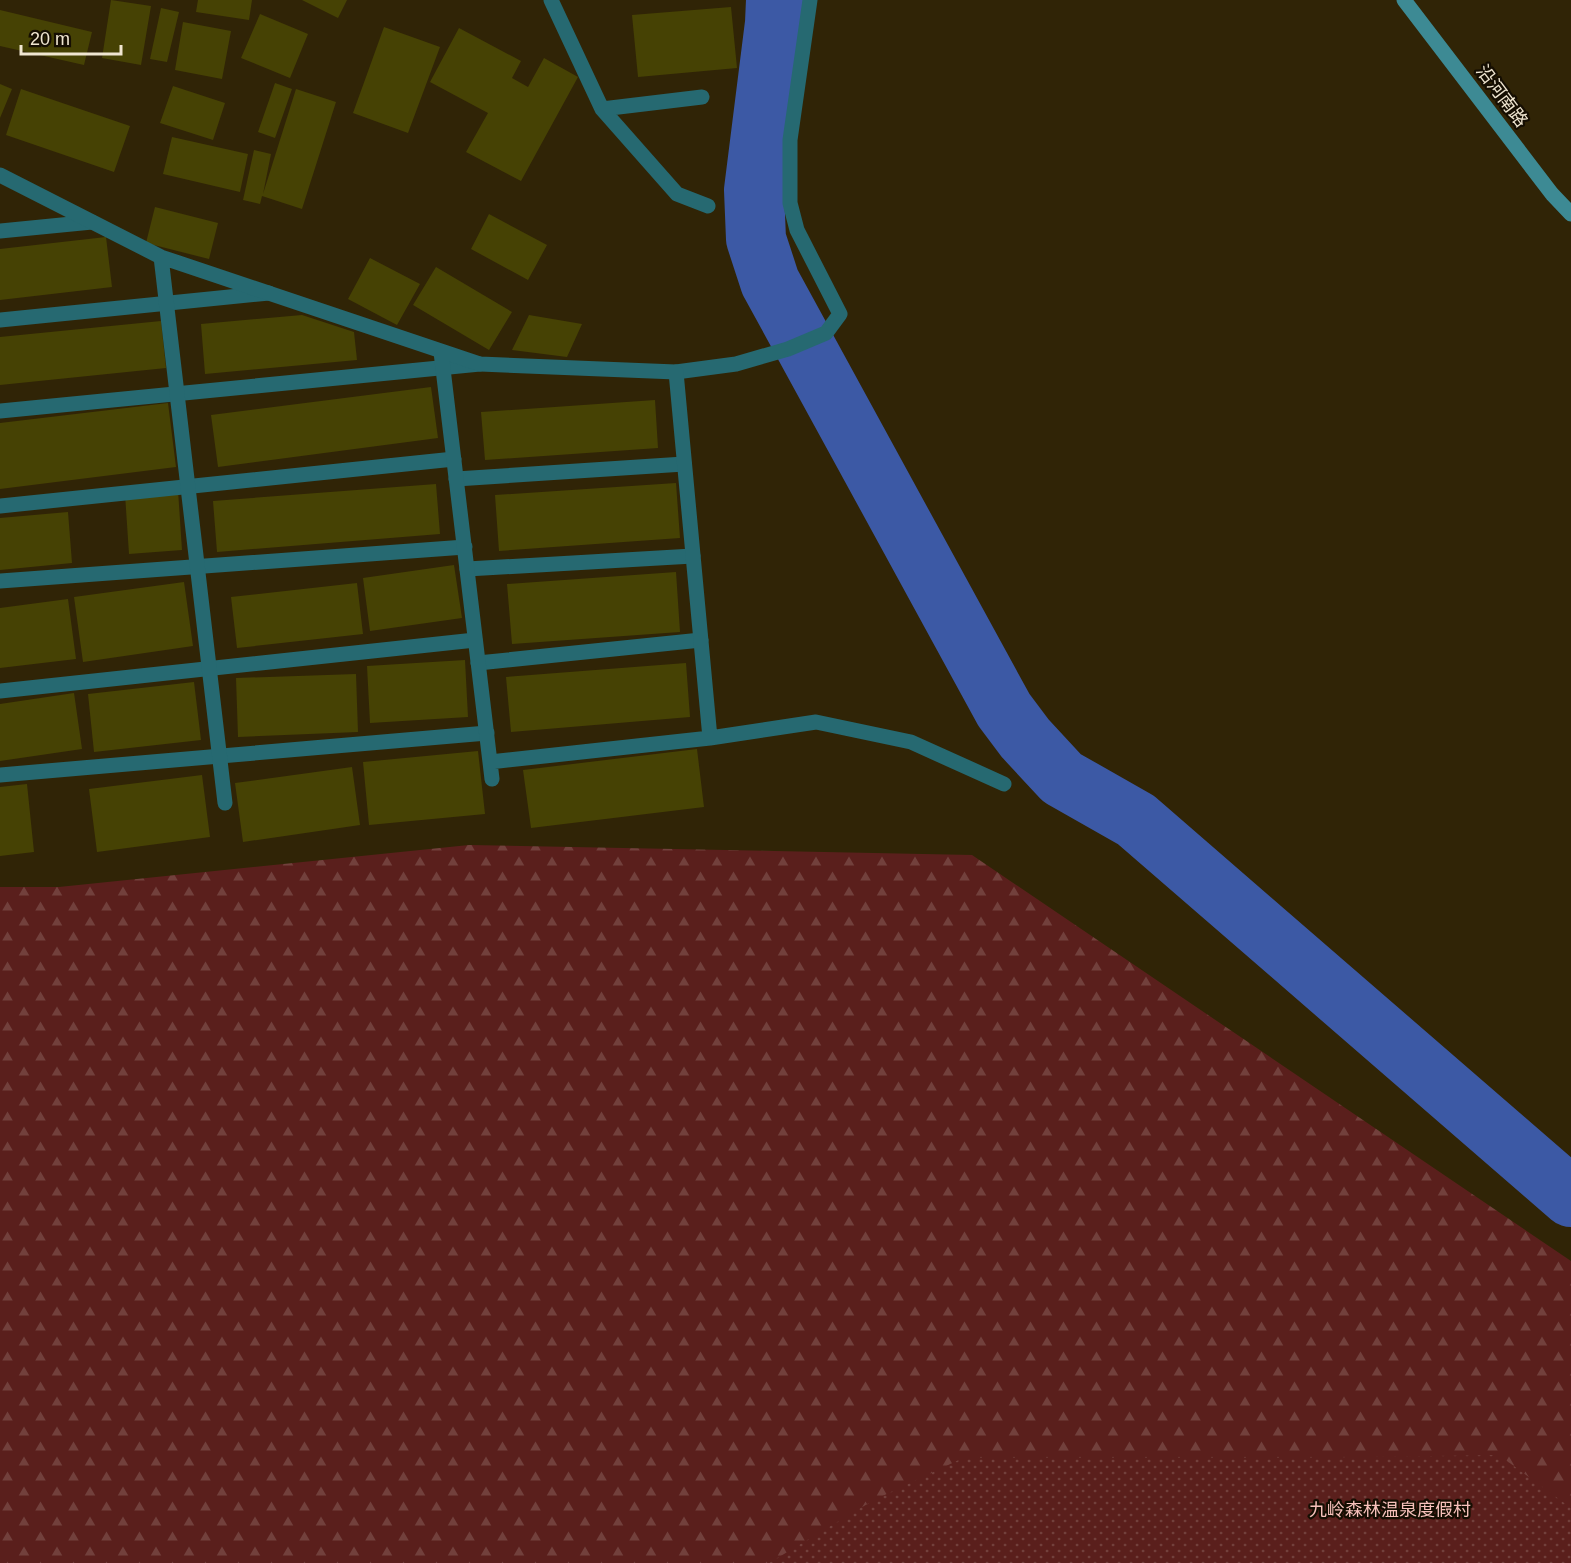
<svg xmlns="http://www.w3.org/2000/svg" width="1571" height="1563" font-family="Helvetica,'Noto Sans SC',sans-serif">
  <defs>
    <pattern id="forest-firs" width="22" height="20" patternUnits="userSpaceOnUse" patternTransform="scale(1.5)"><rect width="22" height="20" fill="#5a1f1c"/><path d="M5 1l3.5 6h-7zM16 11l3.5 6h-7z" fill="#72403c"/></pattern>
    <pattern id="park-dots" width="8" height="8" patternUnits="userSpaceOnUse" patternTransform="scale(1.5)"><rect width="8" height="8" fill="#5a1f1c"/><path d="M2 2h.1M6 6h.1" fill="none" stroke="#72403c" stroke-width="1.8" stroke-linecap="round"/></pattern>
  </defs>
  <rect width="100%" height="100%" fill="#302406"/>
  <!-- forest -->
  <path fill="url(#forest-firs)" d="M469 845 972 855 1571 1261V1563H0V887H59Z"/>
  <!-- park -->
  <path fill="url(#park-dots)" d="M1499 1455 1571 1508V1563H769L874 1500 963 1458H1301Z"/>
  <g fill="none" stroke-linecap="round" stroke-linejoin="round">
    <!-- river -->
    <path stroke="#3c59a5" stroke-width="60" d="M776 0 775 23 754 190 756 239 770 282 1004 710 1025 738 1062 778 1136 820 1571 1197"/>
  </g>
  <!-- building -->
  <path fill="#464204" d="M111 0 151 6 141 65 102 58Z
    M198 0H252L249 20 196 12Z
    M302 0H347L338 18Z
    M731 7 737 68 638 77 632 15Z
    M161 8 179 12 167 62 150 59Z
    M0 10 92 32 84 65 0 46Z
    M260 14 308 34 290 78 241 58Z
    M183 22 231 31 222 79 175 70Z
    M384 27 440 47 408 133 353 113Z
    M459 28 521 61 512 78 528 87 544 58 578 77 521 181 466 152 488 113 430 82Z
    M275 83 292 89 275 138 258 132Z
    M0 84 12 89 0 118Z
    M173 86 225 103 213 140 160 123Z
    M21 89 130 126 114 172 6 135Z
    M296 89 336 102 302 209 262 196 260 204 243 200 254 150 271 154 263 194Z
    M172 137 248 154 240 192 163 174Z
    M155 207 218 223 209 259 146 243Z
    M489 214 547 245 528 280 471 249Z
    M106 237 112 287 0 300V249Z
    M370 258 420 284 397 325 348 299Z
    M436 267 512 312 489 350 413 305Z
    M302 315 354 332 357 360 205 374 201 324Z
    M529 315 582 324 567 357 512 350Z
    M161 321 166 368 0 385V337Z
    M431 387 438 438 218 467 211 415Z
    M655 400 658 448 485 460 481 412Z
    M168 403 176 467 0 489V423Z
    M676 483 680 538 499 551 495 495Z
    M436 484 440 534 217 552 213 501Z
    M178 490 182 550 129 554 125 494Z
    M68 512 72 563 0 570V518Z
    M454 565 462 618 370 631 363 578Z
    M676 572 680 632 512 644 507 584Z
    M184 582 193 646 83 662 74 597Z
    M357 583 363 634 237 648 231 597Z
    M68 599 76 659 0 668V608Z
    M465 660 468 717 370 723 367 666Z
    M686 663 690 717 511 732 506 677Z
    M356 674 358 732 238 737 236 678Z
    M194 682 201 740 94 752 88 694Z
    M74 693 82 749 0 761V704Z
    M697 749 704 807 531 828 523 770Z
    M478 751 485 814 369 825 363 762Z
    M352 767 360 825 243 842 235 783Z
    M202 775 210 837 97 852 89 789Z
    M27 784 34 852 0 856V787Z"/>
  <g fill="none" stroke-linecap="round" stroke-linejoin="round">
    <!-- lane -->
    <path stroke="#266971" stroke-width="15" d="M0 231 92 222
      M0 320 269 293
      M676 372 736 364 788 349 826 333 840 314 797 230 790 203V140L810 0
      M0 411 480 364
      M456 479 684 464
      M0 506 454 459
      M467 569 693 556
      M0 581 465 547
      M478 663 701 640
      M0 691 475 640
      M0 775 487 733"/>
    <!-- street -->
    <path stroke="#266971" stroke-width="15" d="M551 0 602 109 677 194 708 206
      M602 109 702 97
      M0 175 161 257 480 364 676 372 710 738
      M161 257 225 803
      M441 352 492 779
      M490 762 710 738 816 722 911 742 1004 784"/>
    <!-- secondary -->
    <path stroke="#3d8a94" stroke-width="15" d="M1404 0 1552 194 1571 214"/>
  </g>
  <g text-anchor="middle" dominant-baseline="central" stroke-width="4.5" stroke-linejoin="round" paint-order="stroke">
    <!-- street labels -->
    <g font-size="18" fill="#f0e6d1" stroke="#150e02">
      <text transform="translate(1502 96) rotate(53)">沿河南路</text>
    </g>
    <!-- park labels -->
    <g font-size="18" fill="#f7c1bb" stroke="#150e02">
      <text x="1390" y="1510">九岭森林温泉度假村</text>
    </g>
  </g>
  <!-- scale -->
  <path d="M21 45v9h100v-9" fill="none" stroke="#f0e6d1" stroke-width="3"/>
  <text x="30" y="45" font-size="18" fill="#f0e6d1" stroke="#150e02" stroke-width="4.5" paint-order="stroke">20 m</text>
</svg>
